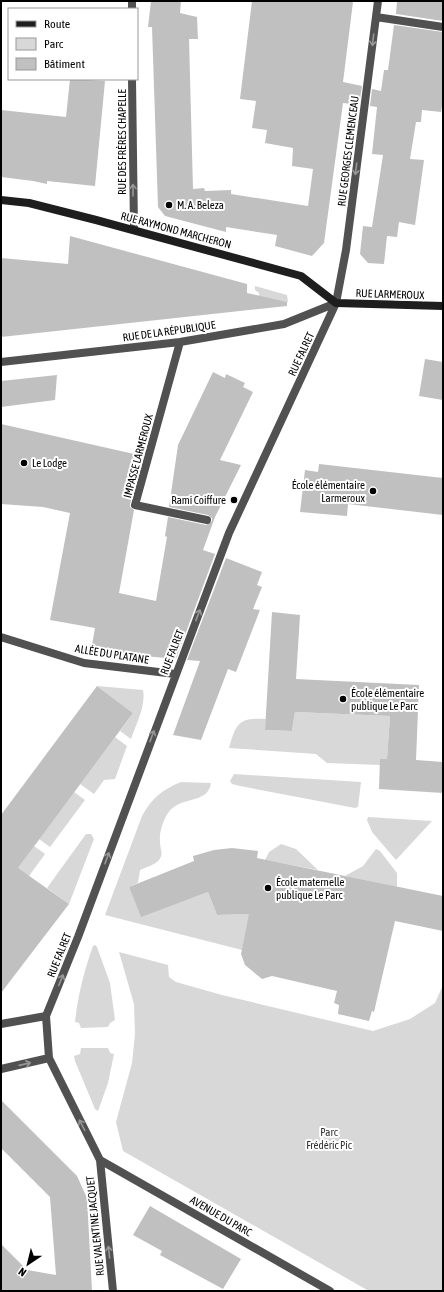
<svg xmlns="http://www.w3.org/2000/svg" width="444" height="1292" font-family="'Asap Condensed',sans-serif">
  <rect width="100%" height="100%" fill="#fff"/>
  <!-- green -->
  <path fill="#d8d8d8" d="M255 286 287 295 288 302 280 305 259 304V293L255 290Z
    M97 686 143 690C146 706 136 724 131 739L120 731 133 713Z
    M295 712 390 716 387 759H381L380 765 327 763 316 754 229 748C236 723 239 717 266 719L265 730 292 731Z
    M115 737 127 746 115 779 104 780 94 794 80 784Z
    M234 774 361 782 358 807 355 808 240 786 232 784 230 781Z
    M181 782 211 783C208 805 180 795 168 813 163 821 159 832 160 842 160 849 164 854 159 860 155 865 146 867 140 870L138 883 129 887 141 916 208 892 217 915 244 914 252 906 242 950 105 915 142 816C151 799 163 789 181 782Z
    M74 792 85 800 50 847 39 839Z
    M368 817 432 821 396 860 372 832 367 820Z
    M86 834H91L94 839 69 904 47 888Z
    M281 844 296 849 318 870 265 860 269 852Z
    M34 846 45 854 10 902 1 891Z
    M376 849 380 851 397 873V887L345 876 363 866Z
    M95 945 97 947 110 983 115 1020 110 1023 108 1027 81 1028 79 1023 75 1022C78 995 84 971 93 946Z
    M119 952 168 965 169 977 176 982 222 995 373 1031 410 1019 435 1003 443 985V1291H369L123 1151 116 1122 132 1063 135 1034 134 1004Z
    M81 1048H108L110 1053 114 1054 108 1083 98 1111 95 1109 75 1061 74 1056 80 1054Z"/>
  <!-- building -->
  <path fill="#c0c0c0" d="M151 1H181L180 13 197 17 198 39H189L193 189 204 188 205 191 231 190V194L308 206 313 169 292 166 293 148 265 143 267 130 252 128 256 101 240 99 252 1 353 2 343 82 362 86 359 105 343 103 324 243 312 256 275 246 277 235 226 227V232L165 216 158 207 152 27H148Z
    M397 1H443V21L396 14Z
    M394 25 443 32V101L441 112 422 110 421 122H416L410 159 424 160 415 225 399 222 397 237 387 236 384 264 368 263 360 254 363 226 372 227 383 155 372 154 377 107 370 106 372 89 381 91 384 70H388Z
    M70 79 105 81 95 186 47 181V184L33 181 1 177V110L66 117Z
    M70 236 247 284V293L287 302V306L1 337V258L68 264Z
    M425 359 443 362V400L419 396Z
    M213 372 225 378 226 374 245 383 243 387 253 392 220 460 241 465 215 517 203 550 215 554 176 659 91 651 95 628 50 620 70 513 43 507 1 504V424L143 456 130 504V507L134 510 119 593 156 601 167 537 165 536 168 517 206 525 212 521V518L208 515 169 507 178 445Z
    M57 375 55 400 1 407V381Z
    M319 464 443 478V515L348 504 347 516 300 512 305 470 318 472Z
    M226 558 262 572 257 585 262 587 253 609 260 610 236 672 228 669 201 740 173 735 200 661 187 660Z
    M272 612 300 615 296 679 419 685 416 760 443 762V793L379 789 380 759H387L390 716 295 712 292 731 265 730Z
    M97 686 133 713 18 868 69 904 1 993V815Z
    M232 848 258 851 257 858 443 896V931L395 921 374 1012 372 1011 369 1021 338 1014 339 1005 334 1003 337 991 272 976 262 979 245 965 241 954 249 914 217 915 208 892 141 917 129 887 194 861 193 856 214 850Z
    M1 1100 77 1176 87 1198 92 1291H1V1244L27 1270 56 1275 50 1197 1 1148Z
    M150 1206 241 1259 223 1289 160 1255 162 1251 133 1235Z"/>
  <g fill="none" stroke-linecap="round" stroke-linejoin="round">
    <!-- street -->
    <path stroke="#515151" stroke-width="8" d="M132 9V1
      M376 17 443 27
      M132 79 134 229
      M180 342 135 505 207 520
      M1 362 180 342 284 324 336 303
      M1 637 84 663 175 674
      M1 1024 46 1016
      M1 1069 49 1058
      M100 1160 330 1291
      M113 1291 100 1160 49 1058 46 1016 78 937 229 533 336 303 346 250 378 1"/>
    <!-- secondary -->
    <path stroke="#1e1e1e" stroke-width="8" d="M1 200 29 203 96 220 301 276 336 303 443 306"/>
  </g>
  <!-- one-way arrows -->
  <defs><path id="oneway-shaft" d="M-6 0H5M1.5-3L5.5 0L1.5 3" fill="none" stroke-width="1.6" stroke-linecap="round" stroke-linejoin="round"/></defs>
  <g stroke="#979797">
    <use href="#oneway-shaft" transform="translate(373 40) rotate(97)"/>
    <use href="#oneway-shaft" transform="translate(356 169) rotate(97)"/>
    <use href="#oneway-shaft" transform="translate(133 190) rotate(-90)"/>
    <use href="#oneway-shaft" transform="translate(198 615) rotate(-69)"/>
    <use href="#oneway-shaft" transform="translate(152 736) rotate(-70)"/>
    <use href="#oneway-shaft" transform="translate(107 858) rotate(-70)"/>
    <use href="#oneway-shaft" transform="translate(61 980) rotate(-68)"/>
    <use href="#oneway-shaft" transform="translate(25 1064) rotate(-13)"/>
    <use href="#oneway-shaft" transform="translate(82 1125) rotate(-117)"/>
    <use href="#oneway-shaft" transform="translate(109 1252) rotate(-96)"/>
  </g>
  <!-- markers -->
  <g fill="#000" stroke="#fff" stroke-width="1.5">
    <circle cx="169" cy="205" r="4"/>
    <circle cx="24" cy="463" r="4"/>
    <circle cx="373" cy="491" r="4"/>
    <circle cx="234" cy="500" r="4"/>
    <circle cx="343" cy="699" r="4"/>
    <circle cx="268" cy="888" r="4"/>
  </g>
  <g text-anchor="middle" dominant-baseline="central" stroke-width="4" stroke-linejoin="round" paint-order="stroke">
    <!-- street labels -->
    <g font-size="11" fill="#000" stroke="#fff">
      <text transform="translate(122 142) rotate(-90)">RUE DES FRÈRES CHAPELLE</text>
      <text transform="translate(348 151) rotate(-83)">RUE GEORGES CLEMENCEAU</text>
      <text transform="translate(176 230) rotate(15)">RUE RAYMOND MARCHERON</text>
      <text transform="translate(390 294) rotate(2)">RUE LARMEROUX</text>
      <text transform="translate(169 331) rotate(-8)">RUE DE LA RÉPUBLIQUE</text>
      <text transform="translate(301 354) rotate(-65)">RUE FALRET</text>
      <text transform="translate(138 456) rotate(-75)">IMPASSE LARMEROUX</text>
      <text transform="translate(172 652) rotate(-69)">RUE FALRET</text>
      <text transform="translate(112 654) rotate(9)">ALLÉE DU PLATANE</text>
      <text transform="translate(59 955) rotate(-68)">RUE FALRET</text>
      <text transform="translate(221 1216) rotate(30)">AVENUE DU PARC</text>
      <text transform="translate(95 1226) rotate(-96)">RUE VALENTINE JACQUET</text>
    </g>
    <!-- poi labels -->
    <g font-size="11" fill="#000" stroke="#fff" text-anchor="start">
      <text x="177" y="205">M. A. Beleza</text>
      <text x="32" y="463">Le Lodge</text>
      <text x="365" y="485" text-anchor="end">École élémentaire<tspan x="365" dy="13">Larmeroux</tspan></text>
      <text x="226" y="500" text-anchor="end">Rami Coiffure</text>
      <text x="351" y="693">École élémentaire<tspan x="351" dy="13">publique Le Parc</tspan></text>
      <text x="276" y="882">École maternelle<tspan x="276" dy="13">publique Le Parc</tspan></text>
    </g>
    <!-- park labels -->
    <g font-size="11" fill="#2f2f2f" stroke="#fff">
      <text x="329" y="1132">Parc<tspan x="329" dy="13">Frédéric Pic</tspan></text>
    </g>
  </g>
  <!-- border -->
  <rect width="444" height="1292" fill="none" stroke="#000000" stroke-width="4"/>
  <!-- legend -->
  <rect x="8" y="8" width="130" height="72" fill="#ffffff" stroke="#999999"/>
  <rect x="16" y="21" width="20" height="6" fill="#1e1e1e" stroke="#999999"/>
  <text x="44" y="28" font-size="12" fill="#000000">Route</text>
  <rect x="16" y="38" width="20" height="12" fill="#d8d8d8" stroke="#999999"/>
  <text x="44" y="48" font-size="12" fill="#000000">Parc</text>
  <rect x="16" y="58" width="20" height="12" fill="#c0c0c0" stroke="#999999"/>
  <text x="44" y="68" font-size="12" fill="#000000">Bâtiment</text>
  <!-- north arrow -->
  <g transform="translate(28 1264) rotate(215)" stroke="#ffffff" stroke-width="3" paint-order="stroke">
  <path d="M0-3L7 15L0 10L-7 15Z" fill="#000000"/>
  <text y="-6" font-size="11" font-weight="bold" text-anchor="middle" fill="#000000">N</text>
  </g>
</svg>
